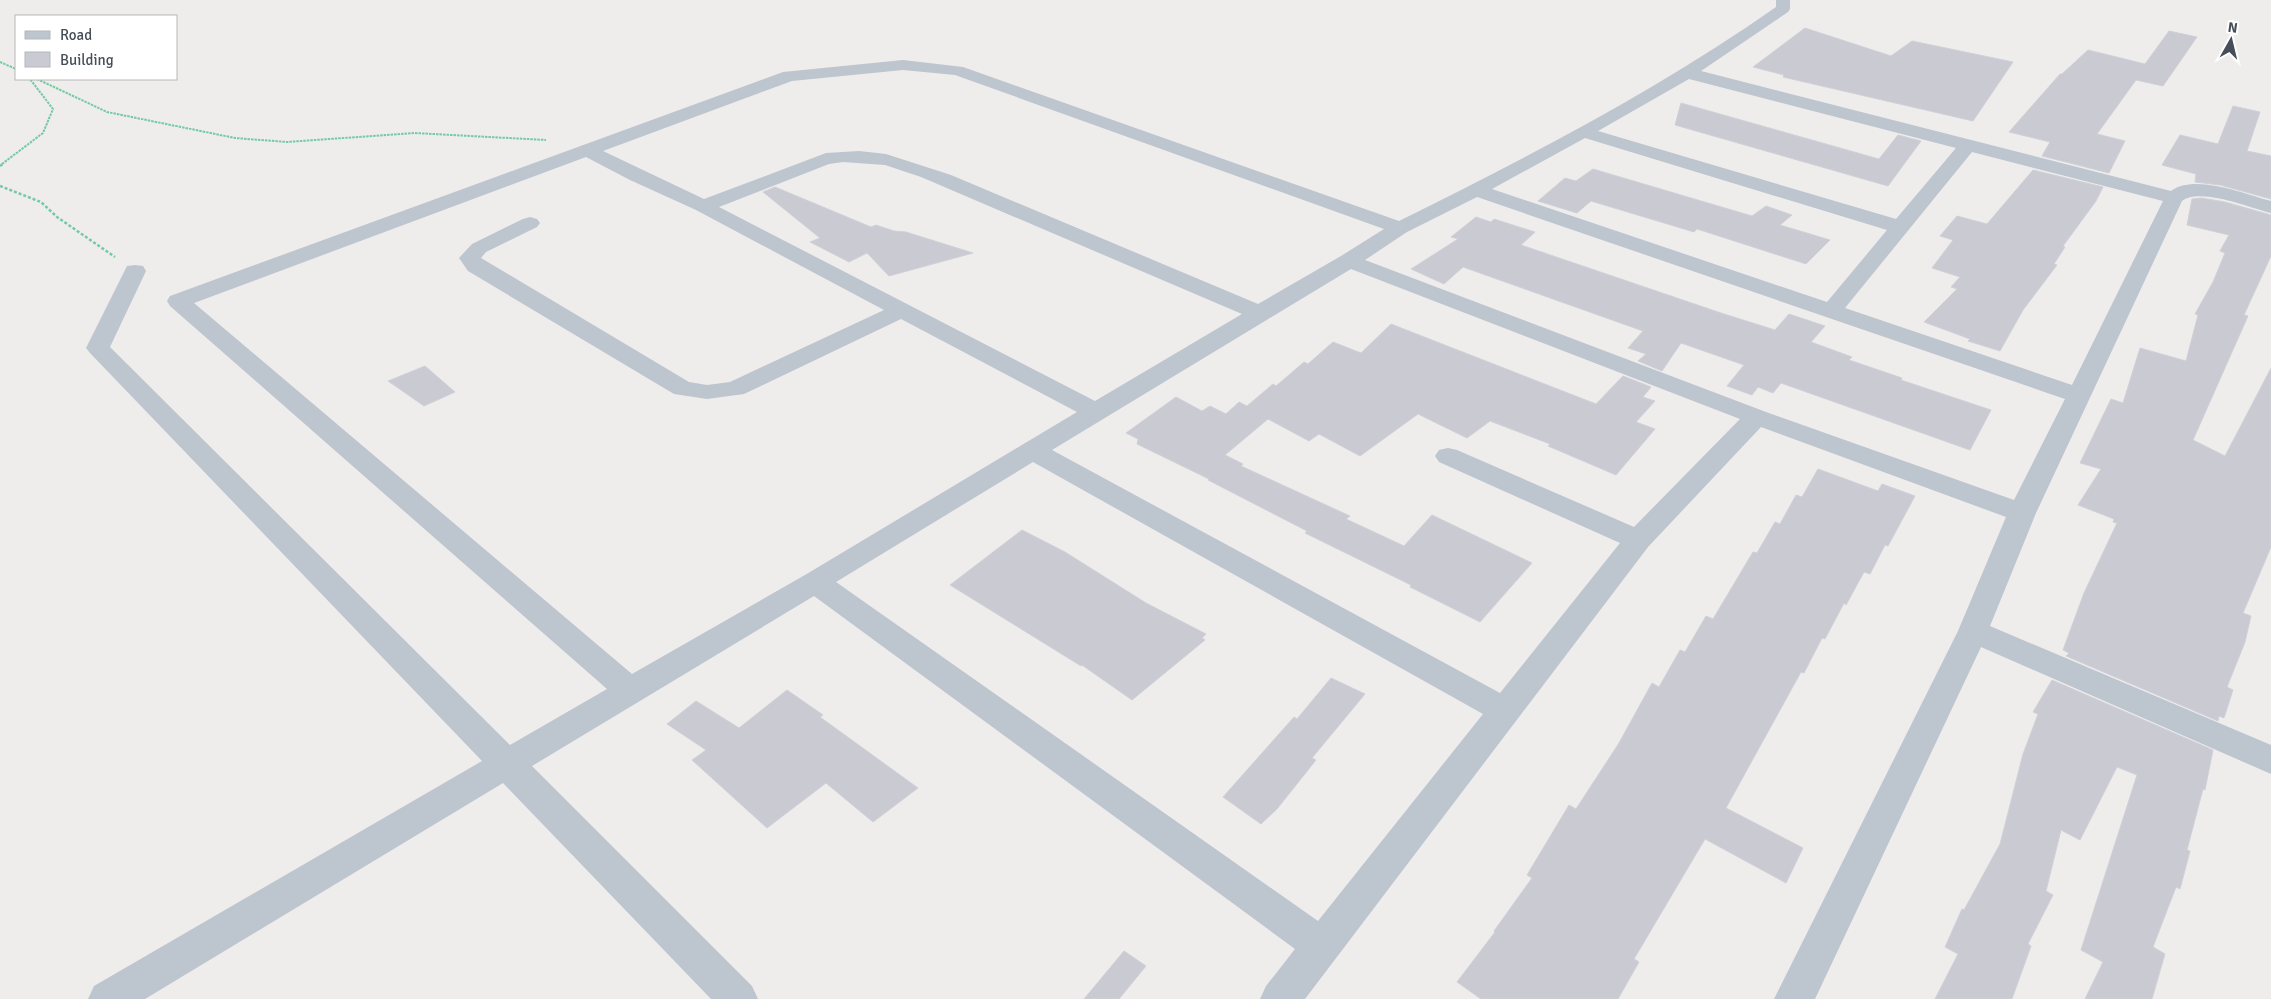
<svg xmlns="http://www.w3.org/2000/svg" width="2271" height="999" font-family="Signika,sans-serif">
  <rect width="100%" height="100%" fill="#efecec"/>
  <!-- building -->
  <path fill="#c9cad2" stroke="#d0d1d8" d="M1805 28 1891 56 1912 41 2013 62 1973 121 1783 77 1784 75 1753 67Z
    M2169 31 2197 37 2163 86 2136 80 2097 134 2125 141 2109 173 2042 156 2050 142 2009 132 2060 74H2062L2088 50 2145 64Z
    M1681 103 1879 159 1898 135 1921 141 1888 186 1675 125Z
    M2233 106 2260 112 2247 151 2271 156V199L2220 185 2195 182 2196 174 2162 165 2180 135 2218 144Z
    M1593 169 1752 216 1766 206 1792 215 1780 225 1830 240 1806 264 1697 229 1694 232 1591 201 1577 213 1538 201 1565 178 1576 181Z
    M2033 170 2103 187 2096 201 2063 246 2065 247 2054 264 2057 265 2023 310 2000 351 1968 341 1970 339 1924 322 1957 289 1951 287 1960 277 1932 268 1953 240 1940 236 1957 216 1987 224Z
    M775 187 871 227 876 225 894 231 906 232 973 253 889 276 867 253 849 262 810 242 820 238 763 192Z
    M2201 198 2225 202 2271 215V256L2244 315 2248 316 2193 440 2225 456 2271 368V547L2243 613 2251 616 2245 642 2227 687 2233 690 2224 718 2219 716 2218 721 2066 656 2069 653 2063 650 2084 593 2117 523 2113 522 2114 519 2078 505 2101 469 2080 463 2111 399 2123 403 2140 348 2186 361 2198 315 2195 314 2213 282 2225 253 2220 251 2229 235 2187 225 2192 199Z
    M1476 217 1491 222 1494 219 1535 232 1521 245 1724 314 1775 330 1789 314 1825 326 1811 342 1852 357 1849 360 1902 378 1901 380 1991 410 1970 450 1781 383 1773 393 1758 387 1752 395 1727 386 1744 365 1681 343 1662 371 1638 361 1646 354 1628 348 1643 331 1463 267 1444 284 1411 269 1458 239 1451 237Z
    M1391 324 1596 404 1623 376 1651 387 1643 397 1655 401 1636 422 1655 429 1616 475 1548 446 1550 444 1490 421 1467 438 1418 414 1360 456 1319 434 1309 441 1268 419 1225 455 1243 464 1241 466 1350 516 1346 519 1404 546 1432 515 1532 563 1480 622 1410 587 1411 585 1305 533 1307 531 1208 480 1209 479 1137 444 1138 439 1126 433 1176 397 1202 411 1210 406 1226 414 1239 402 1247 406 1273 384 1276 386 1304 362 1308 364 1333 342 1361 353Z
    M425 366 455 392 424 406 388 381Z
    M1818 469 1878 491 1882 484 1915 496 1888 546 1885 545 1870 574 1864 572 1846 605 1844 603 1825 639 1822 638 1804 673 1801 672 1726 808 1803 848 1786 883 1705 839 1634 959 1639 962 1618 999H1481L1457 982 1495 932 1494 931 1532 878 1527 875 1569 805 1576 809 1619 743 1652 683 1659 687 1680 650 1685 652 1706 616 1713 619 1753 552 1757 553 1775 522 1780 524 1796 495 1802 497Z
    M1022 530 1065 552 1146 603 1206 634 1202 638 1205 640 1132 700 1082 665 1081 666 950 585Z
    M1331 678 1365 694 1312 758 1316 760 1277 809 1261 824 1223 797 1294 717 1297 719Z
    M2052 680 2213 750 2205 790 2203 789 2187 850 2190 851 2180 889 2176 887 2153 947 2165 954 2152 999H2085L2103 962 2081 950 2137 775 2117 767 2080 840 2061 830 2046 891 2053 895 2028 944 2031 946 2012 999H1935L1958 954 1945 947 1962 909 1964 910 2000 844 2023 754 2038 714 2033 712Z
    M787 690 823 715 820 717 918 788 873 822 826 783 767 828 692 760 706 750 667 724 696 701 739 728Z
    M1124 951 1146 966 1119 999H1084Z"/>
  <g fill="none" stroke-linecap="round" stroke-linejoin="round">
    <!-- path-far1 -->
    <path stroke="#73caa4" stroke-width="2" stroke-dasharray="2.5 1" stroke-linecap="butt" d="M0 62 16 69
      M37 79 107 112 235 138 287 142 414 133 546 140
      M2 164 43 133 53 109 30 79"/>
    <!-- path -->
    <path stroke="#73caa4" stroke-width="2.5" stroke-dasharray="3 2" stroke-linecap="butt" d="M0 166 4 163
      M0 186 41 202 57 217 115 257"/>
    <!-- minor -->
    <path fill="#bdc5ce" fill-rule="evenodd" d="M1776 0H1790V9L1788 12 1701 71 2171 191C2194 173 2245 194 2271 201V213C2250 208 2200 187 2182 201L2036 513 1990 626 2271 745V774L1981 647 1815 999H1774L1958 631 2006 517 1761 427 1648 547 1305 999H1260L1266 986 1295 949 814 596 532 766 752 986 758 999H711L503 783 145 999H88L94 986 482 761 90 353 86 348 127 266 135 265 143 266 146 271 110 347 510 745 607 689 170 306 167 301 170 296 783 72 903 60 963 67 1399 221C1528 157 1658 90 1776 7ZM903 70 955 75 1384 229 1341 256 1258 304 951 175 886 154 859 151 826 153 704 199 603 151 792 81ZM1689 79 1956 148 1896 219 1598 131ZM1585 138 1887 230 1827 302 1492 189ZM1972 152 2163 201 2072 385 1845 308ZM586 157 630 180 696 210 884 310 730 382 707 385 689 382 481 258 486 252 537 227 540 223 537 219 530 217 523 219 472 244 459 258 468 271 674 394 707 399 744 394 901 319 1077 412 805 575 632 674 194 303ZM843 162 885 165 921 177 1242 314 1095 401 719 207 829 164ZM1477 197 2065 399 2014 500 1766 412 1365 260 1407 232ZM1351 269 1740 419 1634 527 1457 450 1448 448 1439 450 1435 456 1439 462 1620 543 1500 693 1052 450ZM1033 462 1483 714 1318 921 836 582Z"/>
  </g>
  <!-- legend -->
  <rect x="15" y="15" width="162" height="65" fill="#ffffff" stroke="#b5b8bd"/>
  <rect x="25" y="31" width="25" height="8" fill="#bdc5ce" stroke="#b5b8bd"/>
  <text x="60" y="40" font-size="15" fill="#454e59">Road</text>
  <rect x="25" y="52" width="25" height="15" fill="#c9cad2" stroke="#b5b8bd"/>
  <text x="60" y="65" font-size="15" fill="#454e59">Building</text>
  <!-- north arrow -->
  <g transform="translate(2231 40) rotate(8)" stroke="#ffffff" stroke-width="4" paint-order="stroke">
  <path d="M0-4L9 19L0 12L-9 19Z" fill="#454e59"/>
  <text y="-8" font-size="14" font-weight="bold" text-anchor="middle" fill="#454e59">N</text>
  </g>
</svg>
